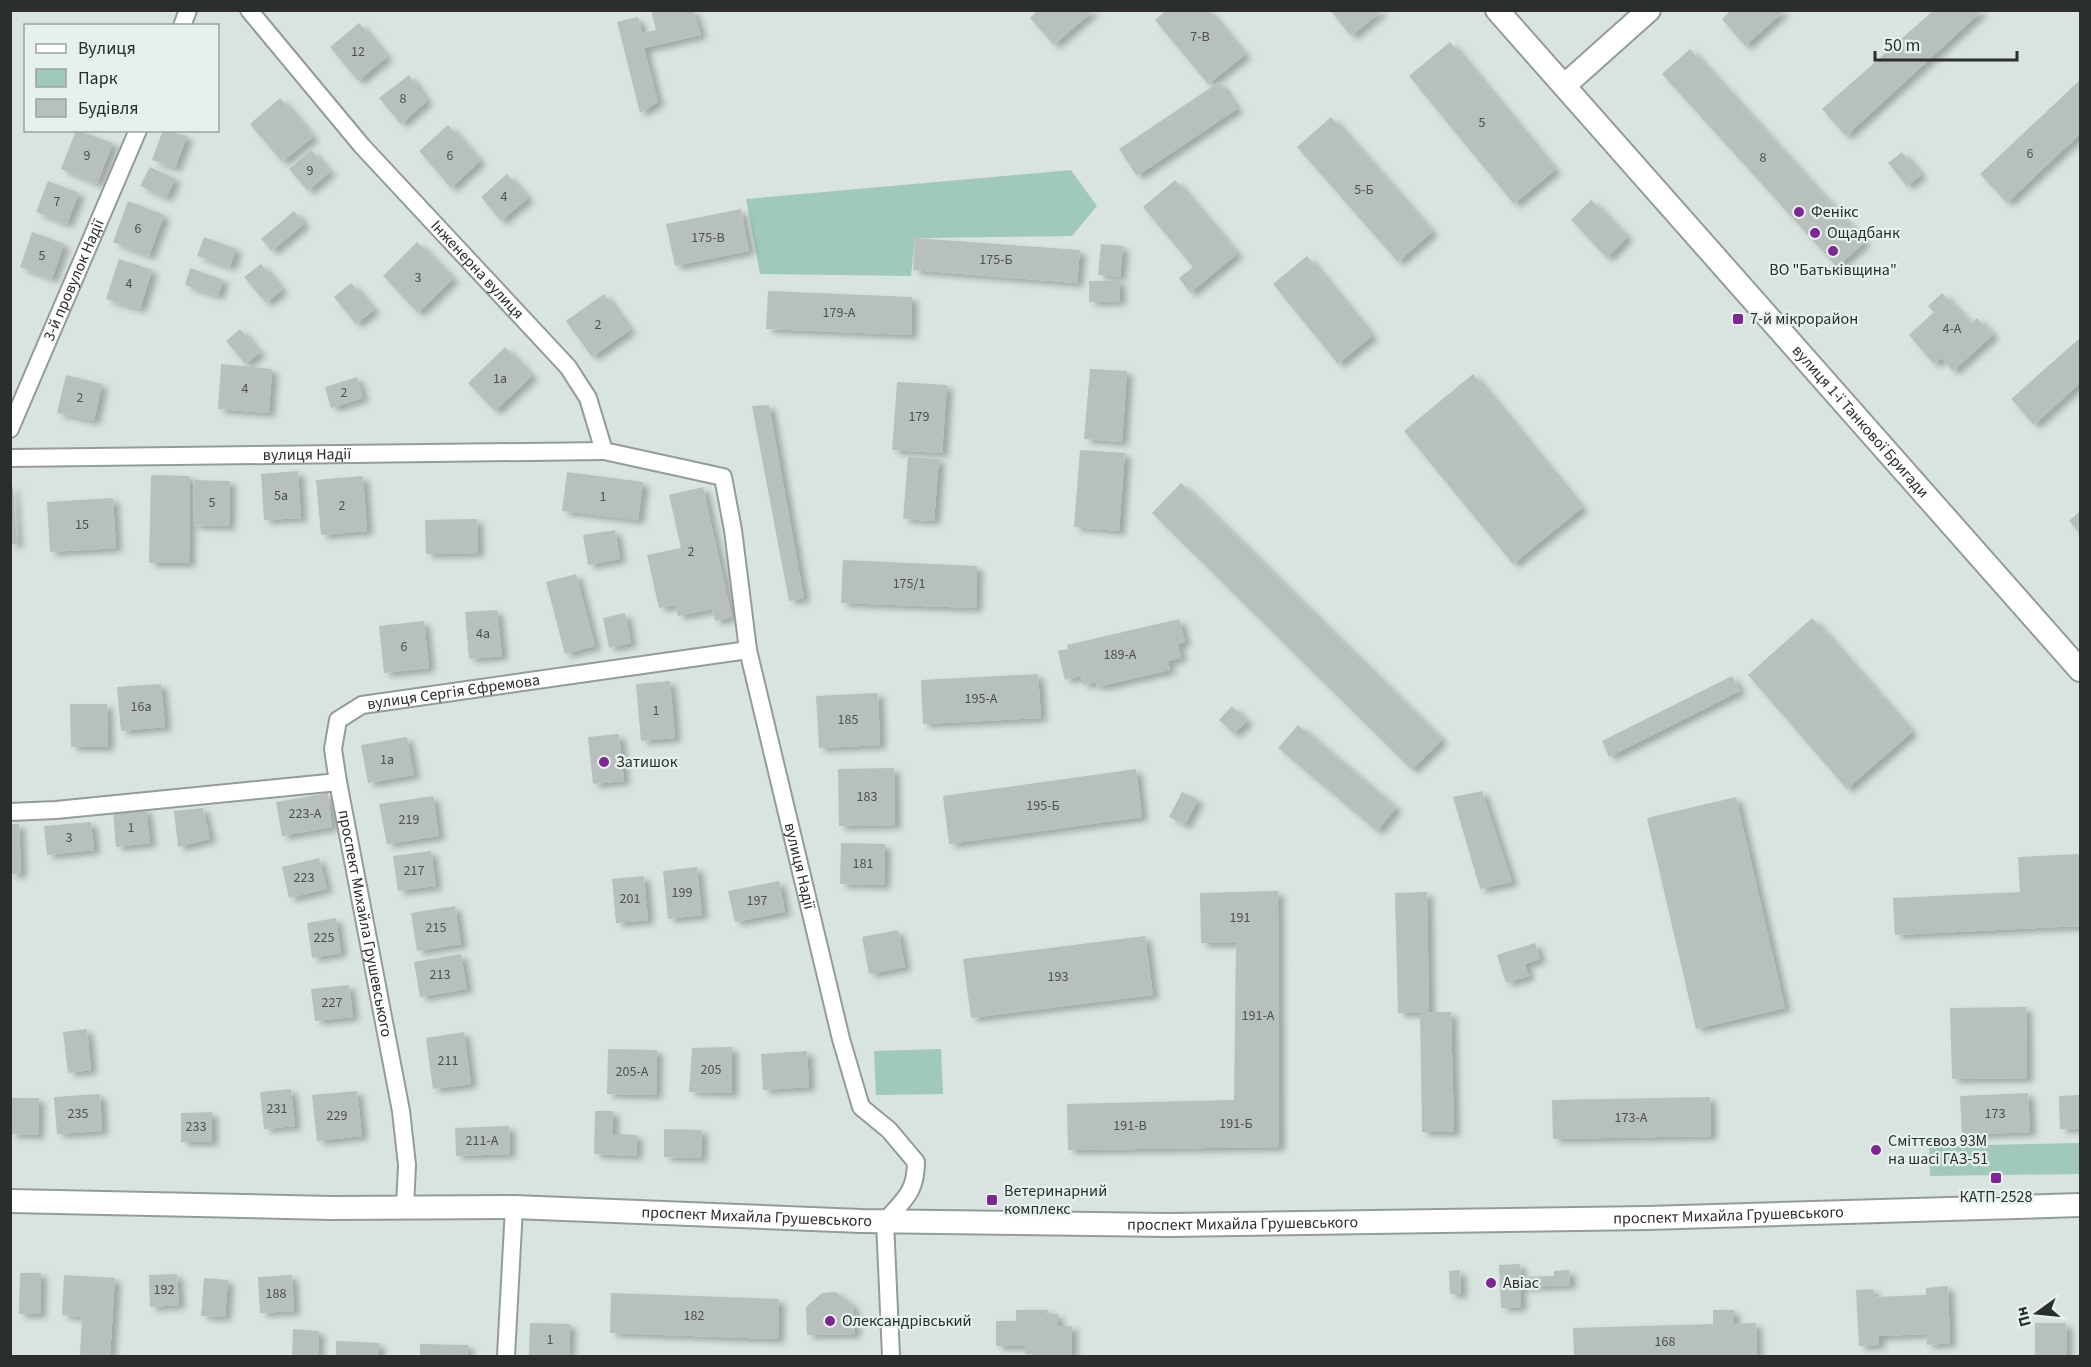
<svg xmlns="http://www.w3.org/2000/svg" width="2091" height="1367" font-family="'Source Sans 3',sans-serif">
  <defs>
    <filter id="shadow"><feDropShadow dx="6" dy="4" stdDeviation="3" flood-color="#0004"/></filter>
  </defs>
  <rect width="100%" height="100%" fill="#d9e3df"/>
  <!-- green -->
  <path fill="#a1c9b9" d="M1071 170 1097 206 1072 236 915 238 911 276 760 274 746 199Z
    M941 1049 943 1094 876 1095 874 1051Z
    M2080 1143V1174L1930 1176 1929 1146Z"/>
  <!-- building -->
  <path fill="#b7c0bc" filter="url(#shadow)" d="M651 10H693L701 35 644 48 658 102 640 113 617 22 638 17 642 33 656 30Z
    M1038 10H1094L1054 45 1030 18Z
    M1166 10H1208L1245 55 1208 84 1155 20Z
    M1330 10H1383L1351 36Z
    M1731 10H1785L1745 46 1722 19Z
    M1934 10H1983L1846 136 1822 109Z
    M359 23 387 57 358 81 330 47Z
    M1450 42 1555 170 1514 204 1409 76Z
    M1690 49 1865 242 1837 267 1662 74Z
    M409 75 427 101 401 124 379 98Z
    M2080 80V134L2007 203 1980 174Z
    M1219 82 1237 109 1137 176 1119 149Z
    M280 98 313 137 282 162 250 124Z
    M1331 117 1432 232 1398 262 1297 147Z
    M448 125 480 161 451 188 419 151Z
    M76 130 113 143 97 184 61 169Z
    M163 130 187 136 175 168 152 160Z
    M311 150 330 172 308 191 289 169Z
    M1902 152 1921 175 1907 186 1888 163Z
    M150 167 175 179 166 198 140 186Z
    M507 174 528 198 501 221 481 197Z
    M1175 180 1237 254 1190 293 1179 278 1193 267 1143 207Z
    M48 181 79 193 67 224 36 212Z
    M1591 200 1627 237 1607 258 1571 220Z
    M128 201 164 215 149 256 113 242Z
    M741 209 749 251 675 266 666 224Z
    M294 211 304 224 272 251 261 239Z
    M32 232 64 244 52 279 20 267Z
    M204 237 236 249 230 267 197 256Z
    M915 238 1080 250 1077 283 913 270Z
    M417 242 453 279 418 313 383 276Z
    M1101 244 1123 246 1120 277 1098 275Z
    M1307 256 1372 336 1338 364 1273 284Z
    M119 259 152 270 140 309 106 299Z
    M261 264 282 290 266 303 244 277Z
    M190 268 223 280 218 296 185 285Z
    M1089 281H1120V301L1089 302Z
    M351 283 374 310 356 324 334 297Z
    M768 291 912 297 911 335 766 329Z
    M1942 293 1971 324 1977 318 1993 335 1953 371 1941 358 1934 364 1909 335 1934 312 1928 306Z
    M604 294 630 330 592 357 566 321Z
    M240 329 260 353 245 364 226 341Z
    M2080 338V383L2034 425 2011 399Z
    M505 347 532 376 495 411 468 383Z
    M221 364 272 369 269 413 218 409Z
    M1090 369 1127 371 1122 442 1084 439Z
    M1473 374 1582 508 1513 564 1404 431Z
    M66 375 102 384 94 421 57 413Z
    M357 377 363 398 331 408 325 387Z
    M897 382 947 385 942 453 892 450Z
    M769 405 804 598 789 601 752 406Z
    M1080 450 1125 453 1119 531 1074 527Z
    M908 457 939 459 934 521 903 519Z
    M298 471 301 518 264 520 261 474Z
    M567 472 643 482 638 520 562 511Z
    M151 475 190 476 189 563H149Z
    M363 476 367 531 321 535 316 480Z
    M194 480 230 481 229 526 193 525Z
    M1181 483 1442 740 1412 770 1152 513Z
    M10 487H13L17 544H10Z
    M703 487 732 617 715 621 712 609 678 616 676 605 659 608 647 555 681 548 669 495Z
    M113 498 116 548 50 552 47 502Z
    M2080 511V534L2069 521Z
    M477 519 478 553 426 554 425 520Z
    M615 530 620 559 588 565 583 535Z
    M843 560 977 566 976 608 841 603Z
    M576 574 595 646 565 654 546 582Z
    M497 610 502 656 469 659 465 612Z
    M625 613 631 643 609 648 603 618Z
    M1812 618 1912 732 1847 789 1748 675Z
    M1179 619 1185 642 1178 644 1181 658 1168 661 1170 670 1097 687 1096 682 1083 685 1081 676 1065 680 1058 651 1068 649 1067 645Z
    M424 621 429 668 384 673 379 626Z
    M1038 674 1041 718 923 724 921 680Z
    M1732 676 1740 691 1609 757 1602 741Z
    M670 681 675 738 641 741 636 684Z
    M161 684 165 727 121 731 117 687Z
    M878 693 880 745 819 748 816 696Z
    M70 704H107L108 747H71Z
    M1232 706 1247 721 1234 734 1219 720Z
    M1298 725 1396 808 1377 831 1278 748Z
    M619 734 624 781 593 784 588 737Z
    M407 737 414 775 368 783 361 745Z
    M894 768 895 825 839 826 838 769Z
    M1136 769 1142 817 949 844 943 796Z
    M1482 791 1512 882 1480 889 1453 797Z
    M1182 792 1198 800 1185 825 1169 817Z
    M328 793 332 827 282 836 276 802Z
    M433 796 439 836 387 844 379 804Z
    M1736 797 1785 1008 1696 1029 1647 818Z
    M203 808 210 839 178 847 174 811Z
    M146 809 150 843 116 847 113 812Z
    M91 822 94 850 47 855 44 826Z
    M10 824H19L21 874H10Z
    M841 843 885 844 884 885 840 884Z
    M431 851 436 886 398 891 393 856Z
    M2080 854V926L1895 935 1893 898 2020 892 2018 857Z
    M319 858 327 889 289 898 282 867Z
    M697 867 702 915 668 919 663 871Z
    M644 876 648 920 616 923 612 879Z
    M779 881 785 912 735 922 728 891Z
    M1278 891 1279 1147 1068 1150 1067 1104 1234 1100 1236 943H1201L1200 893Z
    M1427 892 1429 1012H1451L1454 1132H1422L1420 1013H1398L1395 893Z
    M455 906 461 944 417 951 411 913Z
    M336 918 341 953 312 958 307 923Z
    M898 930 905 967 869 974 862 937Z
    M1145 936 1153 995 971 1018 963 959Z
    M1535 943 1540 959 1525 964 1529 976 1506 983 1497 955Z
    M461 954 467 989 420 997 414 962Z
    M349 985 353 1017 315 1021 311 989Z
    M2026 1007 2027 1078 1952 1079 1950 1008Z
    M87 1029 91 1070 68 1073 63 1032Z
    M464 1032 471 1084 433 1089 426 1038Z
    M732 1047V1093L689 1092 692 1048Z
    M608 1049 657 1050 656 1095 607 1094Z
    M807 1051 809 1087 763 1090 761 1054Z
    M291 1089 295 1126 264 1129 260 1092Z
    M357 1091 362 1136 317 1141 312 1095Z
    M2028 1093 2030 1132 1962 1135 1960 1096Z
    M100 1094 102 1131 57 1134 54 1097Z
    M2080 1095V1128L2060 1129 2059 1096Z
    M1710 1097 1711 1136 1553 1139 1552 1100Z
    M10 1098H39L38 1135 10 1134Z
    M595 1111H613V1134L637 1135 636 1156 594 1154Z
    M212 1112V1142H181V1113Z
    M509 1126 510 1154 456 1156 455 1128Z
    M664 1129 702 1130 701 1158 664 1157Z
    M1520 1264 1521 1277 1554 1276V1271L1569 1270 1570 1285 1520 1287 1521 1307 1501 1308 1499 1265Z
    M1460 1270 1461 1294H1450L1449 1271Z
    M20 1273H41L40 1314H19Z
    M177 1274 179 1305 150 1307 149 1275Z
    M64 1275 115 1278 110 1356H80L82 1317 62 1315Z
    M292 1275 294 1311 260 1313 258 1277Z
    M204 1278 228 1280 225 1317 201 1316Z
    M1948 1286 1950 1343 1927 1345 1926 1334 1879 1336V1345L1859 1346 1856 1290 1873 1289 1874 1297 1926 1295V1288Z
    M836 1292 853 1306 855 1334 807 1335 806 1307 822 1293Z
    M611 1293 779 1299 778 1339 610 1333Z
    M1016 1310H1048L1047 1314H1058V1326H1072V1356H1036V1354H1025V1346H996V1321H1016Z
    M1713 1310H1734V1324L1756 1323 1757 1356H1574L1573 1328 1713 1324Z
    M530 1323 570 1324 569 1356H529Z
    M2035 1323H2066L2067 1356H2035Z
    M293 1329 319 1331 318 1356H292Z
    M336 1341 379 1343V1356H336Z
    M420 1344 468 1345V1356H420Z"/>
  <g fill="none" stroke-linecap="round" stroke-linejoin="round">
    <!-- street casing -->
    <g stroke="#939c99" stroke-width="20">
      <g id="street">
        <path id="s1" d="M249 10 362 146 568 367 588 398 604 451 723 477 733 530 748 650 841 1039 861 1107 889 1130 916 1162C916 1192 904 1200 885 1221L891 1356"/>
        <path d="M182 26 188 10"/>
        <path id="s2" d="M10 429 138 130"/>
        <path id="s3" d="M10 458 604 451"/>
        <path id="s4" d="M338 782 401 1111 407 1165 405 1207"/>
        <path id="s5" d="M10 812 56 810 338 782 333 749 338 720 362 705 748 650"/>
        <path d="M506 1356 514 1207"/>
      </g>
    </g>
    <!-- secondary casing -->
    <g stroke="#939c99" stroke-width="26">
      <g id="secondary">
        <path id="s6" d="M1497 10 2080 670"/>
        <path d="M1565 85 1649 10"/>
        <path id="s7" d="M10 1201 331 1208 514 1207 861 1221 1169 1225 1648 1218 2080 1205"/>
      </g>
    </g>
    <!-- street -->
    <use href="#street" stroke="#fff" stroke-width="16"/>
    <!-- secondary -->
    <use href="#secondary" stroke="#fff" stroke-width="22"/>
  </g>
  <!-- markers -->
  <g fill="#7e2693" stroke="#e6f0ec" stroke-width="2">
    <circle cx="1799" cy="212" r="6"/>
    <circle cx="1815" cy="233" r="6"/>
    <circle cx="1833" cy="251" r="6"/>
    <rect x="1732" y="313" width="12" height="12" rx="3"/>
    <circle cx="604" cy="762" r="6"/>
    <circle cx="1876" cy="1150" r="6"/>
    <rect x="1990" y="1172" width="12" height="12" rx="3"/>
    <rect x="986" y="1194" width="12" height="12" rx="3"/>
    <circle cx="1491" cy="1283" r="6"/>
    <circle cx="830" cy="1321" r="6"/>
  </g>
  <g text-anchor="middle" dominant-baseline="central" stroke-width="4.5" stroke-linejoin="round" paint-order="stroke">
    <!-- number labels -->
    <g font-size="14" fill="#4d5251">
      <text x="1200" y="37">7-В</text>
      <text x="358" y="52">12</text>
      <text x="403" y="99">8</text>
      <text x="1482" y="123">5</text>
      <text x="2030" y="154">6</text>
      <text x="87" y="156">9</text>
      <text x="450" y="156">6</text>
      <text x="1763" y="158">8</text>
      <text x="310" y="171">9</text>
      <text x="1364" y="190">5-Б</text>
      <text x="504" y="197">4</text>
      <text x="57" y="202">7</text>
      <text x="138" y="229">6</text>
      <text x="708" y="238">175-В</text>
      <text x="42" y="256">5</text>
      <text x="996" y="260">175-Б</text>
      <text x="418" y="278">3</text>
      <text x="129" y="284">4</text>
      <text x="839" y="313">179-А</text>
      <text x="598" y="325">2</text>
      <text x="1952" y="329">4-А</text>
      <text x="500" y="379">1а</text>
      <text x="245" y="389">4</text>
      <text x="344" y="393">2</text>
      <text x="80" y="398">2</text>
      <text x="919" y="417">179</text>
      <text x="281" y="496">5а</text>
      <text x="603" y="497">1</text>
      <text x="212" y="503">5</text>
      <text x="342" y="506">2</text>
      <text x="82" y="525">15</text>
      <text x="691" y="552">2</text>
      <text x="909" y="584">175/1</text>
      <text x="483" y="634">4а</text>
      <text x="404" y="647">6</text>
      <text x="1120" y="655">189-А</text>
      <text x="981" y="699">195-А</text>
      <text x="141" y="707">16а</text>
      <text x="656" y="711">1</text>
      <text x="848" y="720">185</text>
      <text x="387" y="760">1а</text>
      <text x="867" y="797">183</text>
      <text x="1043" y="806">195-Б</text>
      <text x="305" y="814">223-А</text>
      <text x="409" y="820">219</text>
      <text x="131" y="828">1</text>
      <text x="69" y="838">3</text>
      <text x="863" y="864">181</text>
      <text x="414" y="871">217</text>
      <text x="304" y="878">223</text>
      <text x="682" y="893">199</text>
      <text x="630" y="899">201</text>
      <text x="757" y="901">197</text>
      <text x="1240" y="918">191</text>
      <text x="436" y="928">215</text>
      <text x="324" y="938">225</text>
      <text x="440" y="975">213</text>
      <text x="1058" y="977">193</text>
      <text x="332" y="1003">227</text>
      <text x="1258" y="1016">191-А</text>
      <text x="448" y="1061">211</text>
      <text x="711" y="1070">205</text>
      <text x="632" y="1072">205-А</text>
      <text x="277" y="1109">231</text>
      <text x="78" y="1114">235</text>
      <text x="1995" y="1114">173</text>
      <text x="337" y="1116">229</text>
      <text x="1631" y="1118">173-А</text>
      <text x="1236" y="1124">191-Б</text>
      <text x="1130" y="1126">191-В</text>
      <text x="196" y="1127">233</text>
      <text x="482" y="1141">211-А</text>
      <text x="164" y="1290">192</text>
      <text x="276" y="1294">188</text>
      <text x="694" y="1316">182</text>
      <text x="550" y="1340">1</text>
      <text x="1665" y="1342">168</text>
    </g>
    <!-- poi labels -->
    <g font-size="16" fill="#2a2e2d" stroke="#e6f0ec" text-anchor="start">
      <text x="1811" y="212">Фенікс</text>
      <text x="1827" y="233">Ощадбанк</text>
      <text x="1833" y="270" text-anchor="middle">ВО "Батьківщина"</text>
      <text x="1750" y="319">7-й мікрорайон</text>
      <text x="616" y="762">Затишок</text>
      <text x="1888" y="1141">Сміттєвоз 93М<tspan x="1888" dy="18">на шасі ГАЗ-51</tspan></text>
      <text x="1004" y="1191">Ветеринарний<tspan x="1004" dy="18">комплекс</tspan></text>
      <text x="1996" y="1197" text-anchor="middle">КАТП-2528</text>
      <text x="1503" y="1283">Авіас</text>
      <text x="842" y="1321">Олександрівський</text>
    </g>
    <!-- street labels -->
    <g font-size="16" fill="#2a2e2d" stroke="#e6f0ec">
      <text stroke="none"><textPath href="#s1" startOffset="346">Інженерна вулиця</textPath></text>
      <text stroke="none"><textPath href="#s2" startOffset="162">3-й провулок Надії</textPath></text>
      <text stroke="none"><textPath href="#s6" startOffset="549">вулиця 1-ї Танкової Бригади</textPath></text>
      <text stroke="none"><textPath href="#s3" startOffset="297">вулиця Надії</textPath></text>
      <text stroke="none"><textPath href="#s5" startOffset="513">вулиця Сергія Єфремова</textPath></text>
      <text stroke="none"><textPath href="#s1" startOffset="1090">вулиця Надії</textPath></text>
      <text stroke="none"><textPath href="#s4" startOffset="144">проспект Михайла Грушевського</textPath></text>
      <text stroke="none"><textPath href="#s7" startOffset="1719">проспект Михайла Грушевського</textPath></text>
      <text stroke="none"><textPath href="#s7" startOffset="747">проспект Михайла Грушевського</textPath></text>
      <text stroke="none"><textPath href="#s7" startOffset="1233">проспект Михайла Грушевського</textPath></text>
    </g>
  </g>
  <!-- border -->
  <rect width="2091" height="1367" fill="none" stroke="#2a2e2d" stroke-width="24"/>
  <!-- legend -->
  <rect x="24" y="24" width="195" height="108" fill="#e6f0ec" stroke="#9ba2a0" stroke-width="1.5"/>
  <rect x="36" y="44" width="30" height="9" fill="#ffffff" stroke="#9ba2a0" stroke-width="1.5"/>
  <text x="78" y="54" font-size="18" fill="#2a2e2d">Вулиця</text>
  <rect x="36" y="69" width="30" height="18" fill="#a1c9b9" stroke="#9ba2a0" stroke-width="1.5"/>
  <text x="78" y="84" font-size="18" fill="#2a2e2d">Парк</text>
  <rect x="36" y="99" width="30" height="18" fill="#b7c0bc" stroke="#9ba2a0" stroke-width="1.5"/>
  <text x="78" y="114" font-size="18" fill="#2a2e2d">Будівля</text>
  <!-- north arrow -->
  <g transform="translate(2037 1313) rotate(255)" stroke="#e6f0ec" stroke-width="4.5" paint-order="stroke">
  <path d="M0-4.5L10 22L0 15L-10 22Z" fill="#2a2e2d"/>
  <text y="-9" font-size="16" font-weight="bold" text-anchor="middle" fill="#2a2e2d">Пн</text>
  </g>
  <!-- scale -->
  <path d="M1875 51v9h142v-9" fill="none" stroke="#2a2e2d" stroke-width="3"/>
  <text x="1884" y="51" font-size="18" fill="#2a2e2d" stroke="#e6f0ec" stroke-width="4.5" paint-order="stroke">50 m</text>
</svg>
